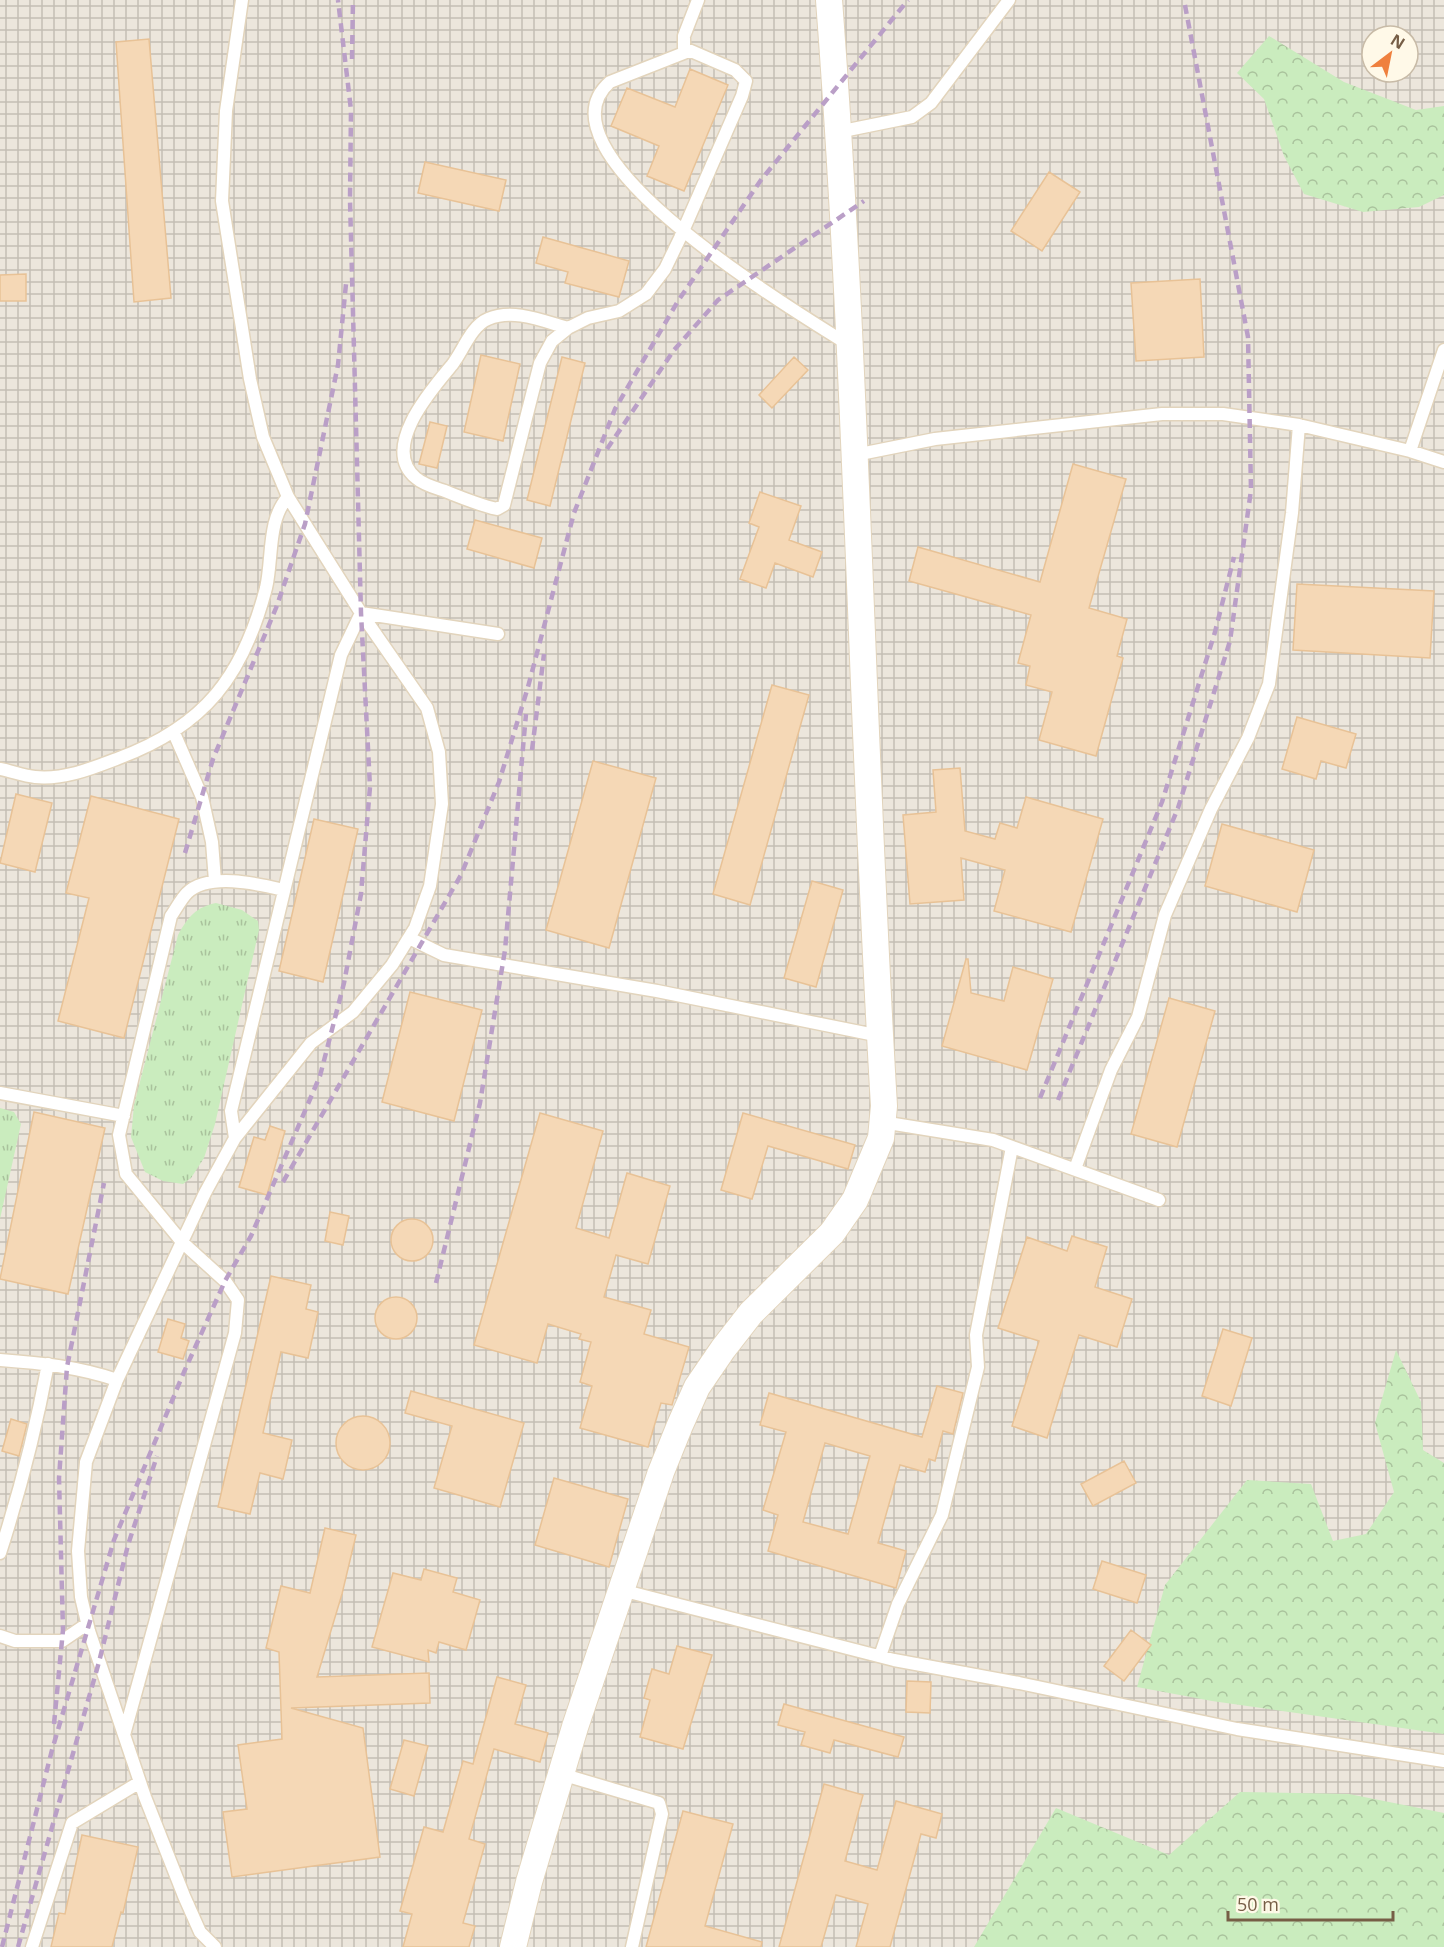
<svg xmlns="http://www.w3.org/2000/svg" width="1444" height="1947" font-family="'Open Sans',sans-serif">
  <defs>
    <pattern id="industrial-grid" width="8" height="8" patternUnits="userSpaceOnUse" patternTransform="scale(1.5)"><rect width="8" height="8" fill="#ece6dc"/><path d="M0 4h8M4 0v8" fill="none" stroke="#c4beb4"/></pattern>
    <pattern id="grass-tufts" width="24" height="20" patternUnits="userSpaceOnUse" patternTransform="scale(1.5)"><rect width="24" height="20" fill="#caecbe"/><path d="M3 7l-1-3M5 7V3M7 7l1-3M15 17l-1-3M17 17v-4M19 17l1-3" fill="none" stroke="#a9c29c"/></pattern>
    <pattern id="forest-crowns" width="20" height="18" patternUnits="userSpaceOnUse" patternTransform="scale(1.5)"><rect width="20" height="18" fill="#caecbe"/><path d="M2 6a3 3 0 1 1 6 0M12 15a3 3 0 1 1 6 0" fill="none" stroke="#a9c29c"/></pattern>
  </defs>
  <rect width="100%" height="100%" fill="#fef7e0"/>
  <!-- industrial -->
  <path fill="url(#industrial-grid)" fill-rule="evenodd" d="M0 0H1444V1947H0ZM1372 36H1408V72H1372Z"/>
  <!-- grass -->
  <path fill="url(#grass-tufts)" d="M216 903 242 910 258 921 259 930 215 1124 204 1158 191 1178 183 1184 163 1181 145 1172 131 1137 134 1105 178 935C188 917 196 907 216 903Z
    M0 1108 14 1112 21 1124 0 1219Z"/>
  <!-- forest -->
  <path fill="url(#forest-crowns)" d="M1269 36 1344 82 1416 110 1444 106V195L1419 207 1363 212 1304 194 1284 156 1264 99 1237 73Z
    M1396 1350 1421 1402 1423 1450 1444 1463V1734L1212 1701 1137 1687 1165 1585 1247 1480 1311 1484 1333 1541 1366 1534 1394 1492 1375 1423Z
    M1240 1792 1349 1794 1444 1813V1947H974L1056 1808 1169 1855Z"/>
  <!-- building -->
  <path fill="#f5d8b6" stroke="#e8c296" stroke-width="1.5" fill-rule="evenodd" d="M149 39 171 298 134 302 116 42Z
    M690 69 728 85 684 191 647 176 659 146 611 126 627 88 675 107Z
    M425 162 506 180 499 211 418 193Z
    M1049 172 1080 192 1042 251 1011 231Z
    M543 237 629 261 619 297 565 283 568 272 536 263Z
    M26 274V301H0V275Z
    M1200 279 1204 357 1136 361 1131 283Z
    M481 355 520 364 503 441 464 432Z
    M562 357 585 363 550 506 527 500Z
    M794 357 808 370 772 408 759 395Z
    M430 422 447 426 437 468 419 464Z
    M1073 464 1126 479 1089 608 1127 619 1117 656 1123 658 1096 756 1039 740 1052 692 1026 685 1030 666 1018 663 1031 615 909 581 918 547 1040 582Z
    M760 492 801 506 789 540 822 552 813 577 775 563 766 588 740 579 759 527 749 523Z
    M475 520 542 538 534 568 467 549Z
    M1297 584 1434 591 1430 658 1293 650Z
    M772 685 809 695 750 905 713 894Z
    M1297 717 1356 734 1346 768 1321 761 1316 779 1282 769Z
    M593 761 656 778 609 948 546 930Z
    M960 768 965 831 995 839 1000 823 1017 828 1026 797 1103 819 1071 932 994 911 1005 870 961 858 964 900 910 904 903 815 936 812 933 770Z
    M16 794 52 803 35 872 0 863Z
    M91 796 179 819 124 1038 58 1021 89 898 66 893Z
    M314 819 358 829 323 982 279 971Z
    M1222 824 1314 850 1297 912 1205 886Z
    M812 881 843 890 816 987 784 978Z
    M966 959H968L971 993 1004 1001 1013 967 1053 979 1027 1070 942 1046Z
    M410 992 482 1010 454 1121 382 1102Z
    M1169 998 1215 1011 1177 1147 1131 1134Z
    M34 1112 105 1128 68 1294 0 1279Z
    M540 1113 603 1131 576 1228 609 1238 627 1173 670 1186 648 1264 616 1255 604 1297 651 1310 644 1334 689 1347 672 1405 661 1403 648 1447 580 1428 592 1386 580 1382 591 1342 579 1339 581 1334 548 1324 537 1363 474 1345Z
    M743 1113 855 1145 848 1169 768 1146 752 1199 721 1190Z
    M270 1126 285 1131 267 1195 239 1187 254 1137 265 1140Z
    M330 1212 349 1216 343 1245 325 1241Z
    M391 1240a21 21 0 1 1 42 0a21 21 0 1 1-42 0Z
    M1072 1236 1107 1247 1095 1287 1132 1299 1117 1347 1079 1335 1047 1438 1012 1426 1039 1341 998 1328 1027 1237 1067 1251Z
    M271 1276 311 1285 306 1309 318 1312 308 1358 281 1352 263 1433 292 1440 283 1479 260 1473 250 1514 218 1507Z
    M375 1318a21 21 0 1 1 42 0a21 21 0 1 1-42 0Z
    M168 1319 185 1324 181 1338 189 1341 183 1359 158 1352Z
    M1223 1329 1252 1338 1231 1406 1202 1396Z
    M937 1386 963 1393 953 1434 943 1431 935 1461 929 1459 925 1472 900 1465 878 1543 906 1551 896 1588 768 1551 778 1515 763 1510 786 1432 760 1425 769 1393 922 1437ZM825 1443 870 1456 848 1534 803 1522Z
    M411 1391 524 1423 500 1507 434 1488 452 1426 405 1413Z
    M336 1443a27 27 0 1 1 54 0a27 27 0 1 1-54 0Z
    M11 1419 27 1424 19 1456 2 1451Z
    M1124 1461 1136 1483 1093 1506 1081 1484Z
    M554 1478 628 1499 609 1567 535 1545Z
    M325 1528 356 1535 342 1594 317 1677 429 1673 430 1703 291 1708 363 1728 380 1857 232 1877 223 1812 247 1809 238 1745 282 1739 279 1652 266 1648 281 1586 310 1593Z
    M1102 1561 1146 1575 1137 1603 1093 1589Z
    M424 1569 457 1578 453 1592 480 1600 466 1650 439 1642 436 1653 428 1650 429 1662 372 1647 393 1573 421 1580Z
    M1131 1630 1151 1645 1124 1681 1104 1666Z
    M677 1646 712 1655 683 1749 640 1737 650 1700 644 1698 652 1669 669 1674Z
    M497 1677 526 1685 515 1724 548 1733 540 1762 494 1749 469 1839 485 1844 463 1923 475 1926 469 1947H403L412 1914 400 1911 424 1827 443 1832 463 1761 473 1764Z
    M907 1681 931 1682 930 1713 906 1712Z
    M784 1704 904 1737 898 1757 834 1740 830 1753 801 1745 805 1732 778 1725Z
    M404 1740 428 1746 414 1796 390 1789Z
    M824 1784 863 1795 845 1861 877 1870 896 1801 942 1814 936 1838 921 1834 890 1947H856L868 1904 836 1895 821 1947H779Z
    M683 1811 733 1824 705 1926 762 1942 761 1947H646Z
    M82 1835 138 1847 123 1913 121 1912 112 1947H51L59 1913 65 1914Z"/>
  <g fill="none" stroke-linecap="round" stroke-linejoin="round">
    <!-- lane casing -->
    <g stroke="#e2d4bc" stroke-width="15">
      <path id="lane" d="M689 51 610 82C528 153 800 314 849 345
        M838 132 912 117 931 103 1009 0
        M568 328C543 321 513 308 488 319 471 326 463 351 452 365 431 390 380 448 416 478 424 485 436 488 445 491 462 498 479 505 497 509L504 505 540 363 552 341 568 328 588 318 619 311 646 294 665 269 680 238 742 96 746 81 735 70 684 48V36L698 0
        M1410 451 1444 350
        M855 455 935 439 1162 414H1223L1299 425 1410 451 1444 462
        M174 733 202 797 212 842 215 881
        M0 769C11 771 24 776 35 777 64 780 93 768 119 758 205 726 243 676 266 588 273 558 267 520 288 497
        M409 938 444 955 657 991 880 1036
        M0 1093 124 1116
        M882 1122 993 1140 1159 1200
        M235 1138 231 1111 341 655 361 613 498 634
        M1075 1169 1111 1070 1138 1017 1165 915 1211 809 1248 738 1269 684 1292 513 1299 425
        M0 1360C41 1363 79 1367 117 1380
        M0 1553C20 1491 36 1428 48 1364
        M621 1590 894 1660 1019 1683 1237 1729 1444 1761
        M0 1636 15 1641H62L87 1624
        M880 1656 898 1604 942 1515 978 1367 976 1335 1012 1147
        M124 1735 235 1333 238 1300 225 1281 182 1242 126 1174 119 1135 171 916C176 909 181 899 187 893 209 872 258 884 284 890
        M561 1774 659 1803 662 1814 632 1947
        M32 1947 72 1823 140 1782
        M215 1947 200 1932 184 1896 145 1797 89 1631 81 1597 78 1551 86 1462 117 1380 205 1193 235 1138 311 1043 353 1012 392 965 415 928 430 886 442 804 439 752 427 708 361 613 288 497 263 437 250 379 222 201 226 111 242 0"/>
    </g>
    <!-- street casing -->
    <g stroke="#e2d4bc" stroke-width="28">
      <path id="street" d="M513 1947 529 1882 575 1727 661 1472 680 1425 697 1387 723 1349 751 1313 832 1233 855 1200 881 1138 884 1106C862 738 857 368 829 0"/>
    </g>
    <!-- lane -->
    <use href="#lane" stroke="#fff" stroke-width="12"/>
    <!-- street -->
    <use href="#street" stroke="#fff" stroke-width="26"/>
    <!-- rail -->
    <path stroke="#ba9fc7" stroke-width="4.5" stroke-dasharray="9 6" stroke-linecap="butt" d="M352 59 353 0
      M607 449 674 350 718 300 864 201
      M532 750 544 654
      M185 853 213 759 276 608 305 524 338 365 346 284
      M1040 1098 1162 802 1215 632 1234 557
      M1058 1100 1178 808 1230 641 1251 490 1248 337 1184 0
      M283 1182 461 875 499 782 528 687 574 513 615 409 678 301 761 180 908 0
      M436 1283 480 1103 505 950 526 714
      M54 1724 63 1630 59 1478 67 1367 104 1183
      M2 1947 52 1750 114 1540 184 1372 225 1281 251 1236 320 1076 344 983 361 894 370 787 361 613 350 200 351 110 338 0
      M18 1947 99 1662 128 1545 157 1456"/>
  </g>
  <!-- north arrow -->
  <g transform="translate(1390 54) rotate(32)"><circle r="28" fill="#fff9e8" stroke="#c8bba7" stroke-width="1.5"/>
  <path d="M0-4.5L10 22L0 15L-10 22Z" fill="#ef803e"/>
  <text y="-9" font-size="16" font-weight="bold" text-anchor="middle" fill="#765e46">N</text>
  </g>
  <!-- scale -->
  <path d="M1228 1911v9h165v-9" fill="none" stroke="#765e46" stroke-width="3"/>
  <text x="1237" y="1911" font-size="18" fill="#765e46" stroke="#fff9e8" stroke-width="4.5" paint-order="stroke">50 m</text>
</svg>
